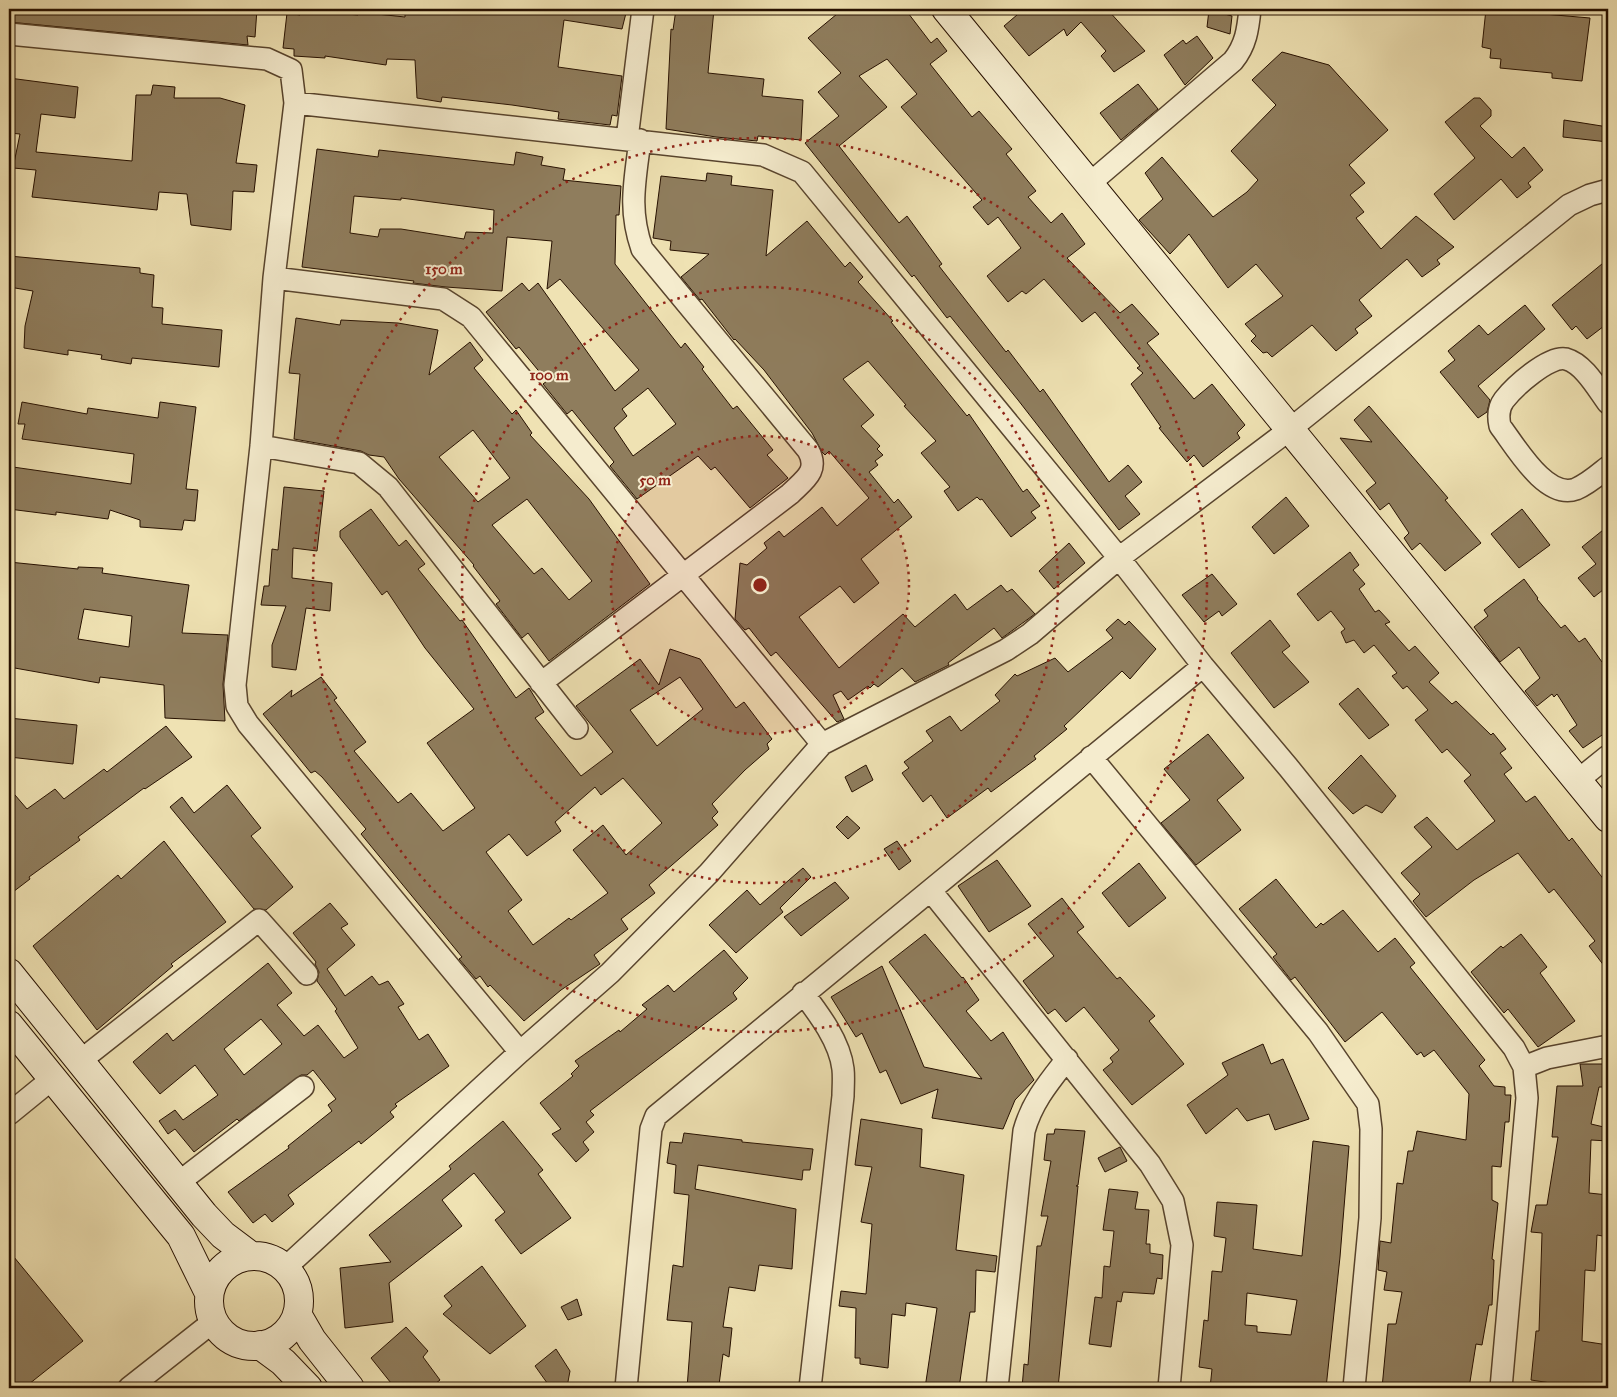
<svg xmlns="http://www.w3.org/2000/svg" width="1617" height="1397" font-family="'IM FELL Great Primer',serif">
  <rect width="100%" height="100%" fill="#efe2b3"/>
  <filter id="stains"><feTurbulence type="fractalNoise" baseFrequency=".004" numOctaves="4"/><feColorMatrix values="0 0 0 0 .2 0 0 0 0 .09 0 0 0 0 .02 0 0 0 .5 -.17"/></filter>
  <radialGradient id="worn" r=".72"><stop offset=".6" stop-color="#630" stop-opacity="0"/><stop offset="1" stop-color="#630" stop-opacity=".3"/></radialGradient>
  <!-- building -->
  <path fill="#8f7d5d" stroke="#261000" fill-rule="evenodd" d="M9 9H257L255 37 247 36 248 45 9 22Z
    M405 9H627L622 29 564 20 558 67 622 76 617 116 612 115 610 125 558 119 559 112 512 105 442 97 441 102 417 98 415 60 387 59 386 65 325 56V58L294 56V49L283 48 287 13 300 15 301 10 358 15V12L405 17Z
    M676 9H714L708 73 764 79 762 96 803 100 801 140 758 136 757 141 716 137 666 129 671 29 673 30Z
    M843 9H905L931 43 937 38 947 51 930 64 972 117 979 111 1012 149 1006 154 1036 191 1028 197 1051 223 1062 213 1085 244 1067 258 1120 313 1132 304 1159 334 1147 343 1194 399 1212 384 1245 425 1237 433 1240 438 1203 467 1194 455 1187 462 1159 428 1161 427 1131 384 1143 373 1137 368 1140 366 1095 312 1082 322 1044 279 1026 294 1022 291 1008 302 987 276 1021 248 998 217 988 225 973 207 982 200 901 107 917 94 887 59 859 76 887 107 839 146 899 223 907 216 942 264 939 266 1006 352 1008 350 1040 392 1043 389 1109 482 1128 465 1142 482 1125 496 1140 514 1119 530 1018 400 950 316 947 318 914 275 912 277 805 143 839 116 818 92 841 73 808 38Z
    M1024 9H1107L1145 51 1114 72 1101 56 1106 51 1081 22 1067 36 1064 29 1029 56 1004 26Z
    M1486 9 1590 18 1582 81 1552 78V73L1500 68 1501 59 1490 58 1491 49 1482 47Z
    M1209 10 1232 16 1230 34 1207 27Z
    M1197 36 1213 58 1185 85 1164 55 1183 40 1186 44Z
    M1282 52 1329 65 1388 130 1349 165 1365 183 1350 195 1364 212 1356 218 1381 249 1416 216 1454 247 1437 260 1440 264 1422 277 1407 259 1359 300 1372 316 1355 329 1358 333 1336 351 1312 325 1272 357 1267 352 1263 353 1251 341 1256 336 1245 324 1283 296 1256 264 1228 288 1189 234 1170 254 1139 220 1163 199 1145 173 1162 157 1213 217 1247 192 1258 180 1231 151 1276 105 1252 80Z
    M9 78 78 87 75 118 41 114 36 152 132 161 136 95H151L153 85 175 87 174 98H220L245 105 236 163 257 165 254 192 233 191 231 230 191 225 187 194 159 192 157 210 32 197 36 170 13 168 20 134 9 133Z
    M1138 84 1158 109 1121 140 1100 113Z
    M1474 98H1480L1491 110V116L1480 126 1512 158 1524 147 1543 170 1528 183 1531 187 1517 198 1501 179 1454 220 1434 194 1475 158 1445 122Z
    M1564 120 1608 127V142L1563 137Z
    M317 149 378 157 379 150 514 165 516 152 543 157 541 165 565 169 563 180 621 186 619 215H616L615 264 681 348 685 343 704 367 702 369 733 409 737 406 773 450 767 455 788 478 750 508 715 467 711 470 698 456 637 499 610 466 614 462 572 410 567 414 543 384 547 381 519 347 516 349 486 312 522 283 529 291 538 283 615 391 639 370 560 279 547 289 552 241 507 237 502 291 446 287 413 283 414 281 302 267ZM354 196 401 200V198L494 210 493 233 466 232 464 239 401 229H380L378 237 350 233ZM648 388 676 424 633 456 614 428 627 416 622 409Z
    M707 173 732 176 731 185 773 190 766 256 807 221 845 267 850 262 863 277 858 282 893 321 891 322 967 416 969 414 1023 492 1027 489 1040 506 1031 512 1036 518 1011 537 982 499 980 500 977 497 958 511 944 491 950 487 921 453 936 441 904 406 906 405 868 361 843 379 874 415 861 426 880 446 877 449 883 455 875 461 878 465 869 472 894 503 898 499 912 517 861 559 879 583 854 603 840 586 799 617 839 668 903 614 915 627 955 594 967 610 1001 585 1007 592 1012 589 1035 614 1002 638 994 628 948 663 949 665 915 682 902 668 878 687 874 684 870 688 868 686 848 700 841 691 833 695 844 719 837 722 776 652 771 656 749 628 745 630 735 619 740 563 747 565 767 548 764 543 779 531 784 537 822 507 837 526 869 498 829 451 825 455 822 452 812 433 764 370 735 339 734 340 702 299 700 300 681 277 709 254 670 250 671 241 653 238 661 176 706 181Z
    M9 256 140 268V273L154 275 152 307 163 308 162 324 222 330 219 367 132 358 131 364 101 359 102 355 68 350V355L24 348 25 326 33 291 9 287Z
    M1608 259V323L1587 339 1576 326 1572 330 1552 305Z
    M1525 305 1545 329 1478 386 1490 400 1487 412 1478 418 1440 372 1455 360 1448 351 1479 325 1488 335Z
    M296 318 340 325 341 320 398 323 438 330 429 375 470 342 483 360 474 368 512 414 516 410 532 433 530 435 589 499 650 584 549 661 528 633 522 638 496 604 500 601 473 566 474 565 399 479 384 457 369 455 361 451 294 439 300 374 289 373ZM473 430 510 478 478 502 439 457ZM527 499 592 581 569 600 542 568 534 574 492 525Z
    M22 402 87 414 88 408 158 418 160 402 196 407 186 489 198 490 195 521 184 520 182 530 140 527V520L110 510 108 519 56 512V515L9 509 13 467 131 484 134 454 22 439 25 424H18Z
    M1369 406 1448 498 1445 500 1481 543 1445 571 1420 543 1412 550 1404 538 1409 533 1389 503 1380 510 1366 491 1376 483 1340 438 1372 442 1354 420Z
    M284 487 324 491 317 551 293 548 292 578 332 583 330 611 306 608 296 670 272 667V645L286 606 261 605 264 586H269L272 549 278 550Z
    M1286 497 1309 526 1274 554 1252 527Z
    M371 509 399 546 406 540 425 564 418 569 460 621 462 620 516 698 529 688 544 712 535 718 581 776 613 752 576 706 640 659 659 685 670 649 700 659 736 708 744 702 772 739 767 744 769 749 745 770 712 804 718 812 712 818 718 825 649 885 655 893 621 919 628 929 594 955 600 964 561 990 524 1021 490 985 488 987 480 976 476 979 459 959 462 957 361 834 366 829 322 777 315 771 311 773 263 714 292 690 291 697 321 677 337 698 334 700 366 742 354 751 398 803 411 793 443 831 475 808 427 743 474 709 425 648 387 591 382 595 340 537V531ZM680 677 703 709 657 746 630 710ZM623 778 662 823 626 855 603 825 573 850 608 893 571 920 569 918 533 945 508 911 522 900 486 852 509 834 527 856 561 831 555 822 595 787 601 795Z
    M1522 509 1550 545 1519 568 1491 534Z
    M1608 526V586L1594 597 1578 578 1596 564 1582 547Z
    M1069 543 1085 563 1054 589 1039 571Z
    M1350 552 1359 565 1353 570 1365 584 1359 589 1375 612 1379 610 1390 622 1385 624 1409 651 1415 646 1439 673 1429 682 1452 704 1456 701 1491 735 1493 733 1506 749 1500 753 1512 768 1504 774 1526 802 1535 796 1569 841 1572 838 1608 885V971L1589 946 1595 941 1554 889 1549 893 1518 853 1474 880 1426 917 1413 901 1420 894 1401 873 1432 847 1414 827 1427 817 1457 850 1495 821 1464 781 1471 775 1447 749 1442 753 1415 720 1428 710 1407 686 1403 689 1392 676 1397 673 1374 645 1364 653 1354 640 1346 643 1341 632 1345 629 1331 611 1318 621 1297 594Z
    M9 562 78 569V567L103 568 102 573 189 585 182 633 228 635 223 684 225 721 165 718 164 685 100 677 99 683 9 667ZM84 609 132 616 129 647 78 639Z
    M1212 574 1237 604 1222 616 1219 611 1204 622 1182 595Z
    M1524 579 1538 598 1537 599 1561 628 1565 625 1579 642 1585 638 1602 662 1608 658V731L1583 748 1569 731 1577 725 1557 694 1554 697 1552 694 1537 706 1525 691 1540 678 1519 647 1500 662 1474 627 1488 616 1484 610Z
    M1118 619 1125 625 1129 621 1156 649 1130 679 1122 671 1064 726 1067 729 1034 756 1036 759 991 792 988 788 947 818 931 795 923 802 902 773 909 768 904 762 933 741 926 731 950 716 961 731 1000 701 995 695 1015 674 1017 676 1055 658 1068 672 1113 638 1106 630Z
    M1270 620 1290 646 1282 652 1309 682 1274 708 1231 653Z
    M1358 688 1389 725 1369 739 1339 704Z
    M9 718 77 725 73 764 9 757Z
    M166 726 192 757 145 789 144 788 78 837 80 840 29 877 30 879 9 895V788L27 809 55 789 64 799 104 769 107 772Z
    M1208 734 1244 778 1217 800 1241 830 1196 865 1161 823 1190 800 1164 769Z
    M1361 755 1396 796 1382 813 1366 805 1353 814 1328 788Z
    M866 765 873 780 852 792 845 777Z
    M227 785 261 828 251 836 293 887 266 910 254 909 170 807 182 797 194 813Z
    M847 816 860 828 848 839 836 827Z
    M164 841 226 922 171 964 173 966 97 1030 33 946 118 875 121 879Z
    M897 841 911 861 899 870 884 849Z
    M997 860 1031 906 989 932 958 886Z
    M1139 863 1166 898 1129 927 1102 893Z
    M803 868 811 877 780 908 783 912 736 953 709 925 747 890 760 905Z
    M1276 879 1316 928 1321 923 1323 925 1343 910 1378 952 1395 938 1415 963 1410 967 1485 1060 1479 1066 1494 1086 1505 1087V1095H1511L1509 1122H1505L1501 1167 1492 1166V1200L1498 1203 1492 1259 1494 1260 1492 1305H1489L1482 1345 1476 1344 1469 1388H1382L1388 1324H1396L1402 1292 1384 1290 1387 1272 1378 1270 1380 1241 1391 1243 1397 1183 1403 1184 1408 1151H1413L1417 1131 1466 1140 1469 1094 1434 1050 1424 1057 1421 1052 1417 1055 1382 1012 1345 1042 1295 977 1291 980 1273 957 1277 954 1239 909Z
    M835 882 849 898 801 936 784 917Z
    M1062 898 1084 927 1077 932 1117 979 1120 977 1155 1016 1149 1021 1184 1064 1132 1105 1103 1070 1113 1062 1110 1058 1119 1050 1084 1007 1066 1022 1055 1009 1048 1014 1023 981 1054 956 1028 924Z
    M330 903 348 924 341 928 355 945 327 969 345 996 372 976 379 985 388 981 404 1004 398 1007 419 1040 428 1034 449 1066 395 1104 397 1106 390 1112 394 1117 361 1144 359 1141 288 1195 294 1204 272 1222 265 1214 253 1223 228 1192 289 1148 288 1146 332 1111 328 1105 336 1099 313 1070 307 1075H301L239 1121 237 1119 194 1152 175 1129 168 1134 159 1121 175 1110 183 1120 218 1095 195 1065 160 1094 133 1062 167 1033 173 1041 268 963 292 993 277 1005 304 1036 318 1025 344 1058 358 1048 335 1011 337 1009 317 981 319 972 315 964 316 962 293 933ZM261 1019 282 1044 244 1075 224 1049Z
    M925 934 962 978 963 977 979 1000 966 1011 991 1041 1003 1032 1034 1080 1015 1100 1003 1129 932 1118 938 1089 901 1104 886 1070 880 1073 862 1033 856 1037 831 997 882 966 924 1067 982 1079 889 962Z
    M1521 934 1547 967 1540 973 1575 1021 1538 1047 1508 1009 1504 1013 1471 972 1501 946 1503 948Z
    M724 950 748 978 733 993 737 999 590 1111 594 1115 586 1122 594 1132 583 1142 589 1150 576 1162 552 1134 561 1129 540 1103 573 1076 571 1074 579 1066 575 1061 619 1030 620 1032 647 1009 642 1005 668 985 674 992Z
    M1263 1044 1271 1064 1283 1059 1309 1119 1275 1130 1269 1114 1247 1121 1237 1108 1206 1134 1187 1105 1228 1075 1222 1063Z
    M1580 1064H1608V1087H1599L1591 1124 1608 1128V1141L1591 1140 1589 1193 1608 1195V1237L1597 1235 1595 1271 1585 1270 1582 1341 1608 1345V1388H1584L1531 1380 1536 1331H1539L1542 1233 1531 1232 1536 1205H1547L1558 1137H1552L1557 1086H1583Z
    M861 1119 922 1129 920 1167 964 1175 956 1250 997 1256 995 1272 976 1270 975 1312H970L959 1388H925L937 1308 906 1303 905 1316 892 1314 888 1368 860 1364V1358H855L856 1308 839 1306 841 1291 866 1294 872 1224 861 1222 872 1167 855 1165Z
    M503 1121 543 1170 538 1174 571 1218 521 1254 495 1220 505 1212 474 1173 442 1200 462 1226 389 1283 393 1322 345 1328 340 1268 391 1262 369 1235 451 1169 449 1166Z
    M1055 1129 1085 1131 1078 1185 1076 1186H1078L1058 1388H1022L1024 1364 1028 1365 1037 1246H1041L1048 1216H1041L1051 1161 1044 1160 1047 1134H1054Z
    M684 1133 742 1140V1142L813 1149 810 1170H803L802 1180 698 1165 695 1189 796 1209 792 1269 759 1265 755 1291 729 1287 723 1327 732 1328 729 1357 723 1354 719 1385 705 1384 704 1388H687L692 1322 667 1320 673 1265 683 1267 689 1195 674 1193 676 1165 667 1163 670 1142 682 1143Z
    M1313 1141 1349 1146 1340 1257 1326 1388H1210L1212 1369 1199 1367 1204 1320 1208 1321 1212 1271 1222 1272 1226 1238 1214 1236 1217 1202 1257 1205 1253 1249 1302 1256ZM1247 1293 1297 1300 1291 1335 1257 1332V1326L1245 1325Z
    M1120 1147 1127 1161 1105 1172 1098 1158Z
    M1109 1189 1138 1192 1135 1209 1149 1210 1146 1244H1150V1253L1163 1255 1162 1279 1157 1278 1154 1294 1123 1292 1121 1302 1117 1301 1111 1347 1089 1344 1095 1297 1102 1298 1104 1266 1110 1267 1114 1231 1103 1230Z
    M9 1251 83 1341 24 1388H9Z
    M482 1266 526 1326 490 1354 443 1314 452 1306 444 1296Z
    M577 1299 582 1315 568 1320 561 1307Z
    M406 1327 428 1351 423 1357 440 1380 430 1388H395L371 1358Z
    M556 1349 570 1371 567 1387H550L535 1366Z"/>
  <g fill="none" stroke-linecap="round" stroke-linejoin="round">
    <!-- street casing -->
    <g stroke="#58442d" stroke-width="24">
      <path id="street" d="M9 34 267 59 291 70 295 103 274 278 261 446 235 685 237 706 248 724 520 1052 610 973 709 873 822 744 1006 650 1030 634 1119 558 1289 430 1569 205 1590 195 1608 190
        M295 103 763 155 802 172 1119 558 1203 666 1288 767 1514 1048 1524 1067 1527 1098 1501 1388
        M627 139 643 9
        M1089 184 1233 61C1246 45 1248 29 1250 9
        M274 278 443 299 471 317 822 744
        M1608 403C1597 388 1584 364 1566 359 1549 355 1514 387 1504 400 1498 408 1498 417 1500 426 1516 447 1546 500 1576 489 1588 484 1598 475 1608 467
        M261 446 359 463 388 487 577 728
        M541 683 790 494C804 480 820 471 808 450L642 249C628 209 635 181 640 140
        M1091 757 1318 1032 1368 1104 1371 1129 1370 1218 1354 1388
        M1577 781 1608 756
        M931 891 1150 1164 1173 1201 1182 1245 1169 1388
        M803 993C819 1014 840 1042 843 1069 844 1078 843 1088 843 1096L810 1388
        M80 1061 259 920 307 974
        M1524 1067 1547 1058 1608 1046
        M9 1114 52 1079
        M178 1183 303 1087
        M285 1268 520 1052
        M129 1388 214 1321
        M626 1388 651 1129 656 1116 1203 666
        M997 1388 1024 1131C1032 1102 1049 1082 1067 1059"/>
    </g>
    <!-- secondary casing -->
    <g stroke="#261000" stroke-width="30">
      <path id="secondary" d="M946 9 1608 818
        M9 973 204 1215 223 1235 251 1256
        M9 1025 181 1236 209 1293
        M209 1301a45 45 0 1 1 90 0a45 45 0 1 1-90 0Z
        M297 1314 312 1340 350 1388
        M260 1345 283 1362 308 1388"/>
    </g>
    <!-- street -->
    <use href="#street" stroke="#f5ecce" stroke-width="21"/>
    <!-- secondary -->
    <use href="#secondary" stroke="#f5ecce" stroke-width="28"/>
  </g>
  <!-- distance rings -->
  <circle cx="760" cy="585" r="149" fill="#8f2418" fill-opacity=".12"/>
  <g fill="none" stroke="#8f2418" stroke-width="2.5" stroke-dasharray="2.5 5">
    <circle cx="760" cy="585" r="149"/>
    <circle cx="760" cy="585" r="298"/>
    <circle cx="760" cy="585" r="447"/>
  </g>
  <circle cx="760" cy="585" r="8" fill="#8f2418" stroke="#f5ecce" stroke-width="2.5"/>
  <g font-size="15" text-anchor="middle" font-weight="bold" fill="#8f2418" stroke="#f5ecce" stroke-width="4" stroke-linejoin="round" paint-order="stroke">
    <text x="444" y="274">150 m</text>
    <text x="549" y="380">100 m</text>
    <text x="655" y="485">50 m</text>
  </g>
  <!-- margin -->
  <rect width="1617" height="1397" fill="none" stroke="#efe2b3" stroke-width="30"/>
  <rect x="10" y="10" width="1597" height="1377" fill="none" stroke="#261000" stroke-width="2.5"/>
  <rect x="15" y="15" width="1587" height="1367" fill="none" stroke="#261000"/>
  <rect width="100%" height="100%" filter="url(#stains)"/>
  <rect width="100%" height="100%" fill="url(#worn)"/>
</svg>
